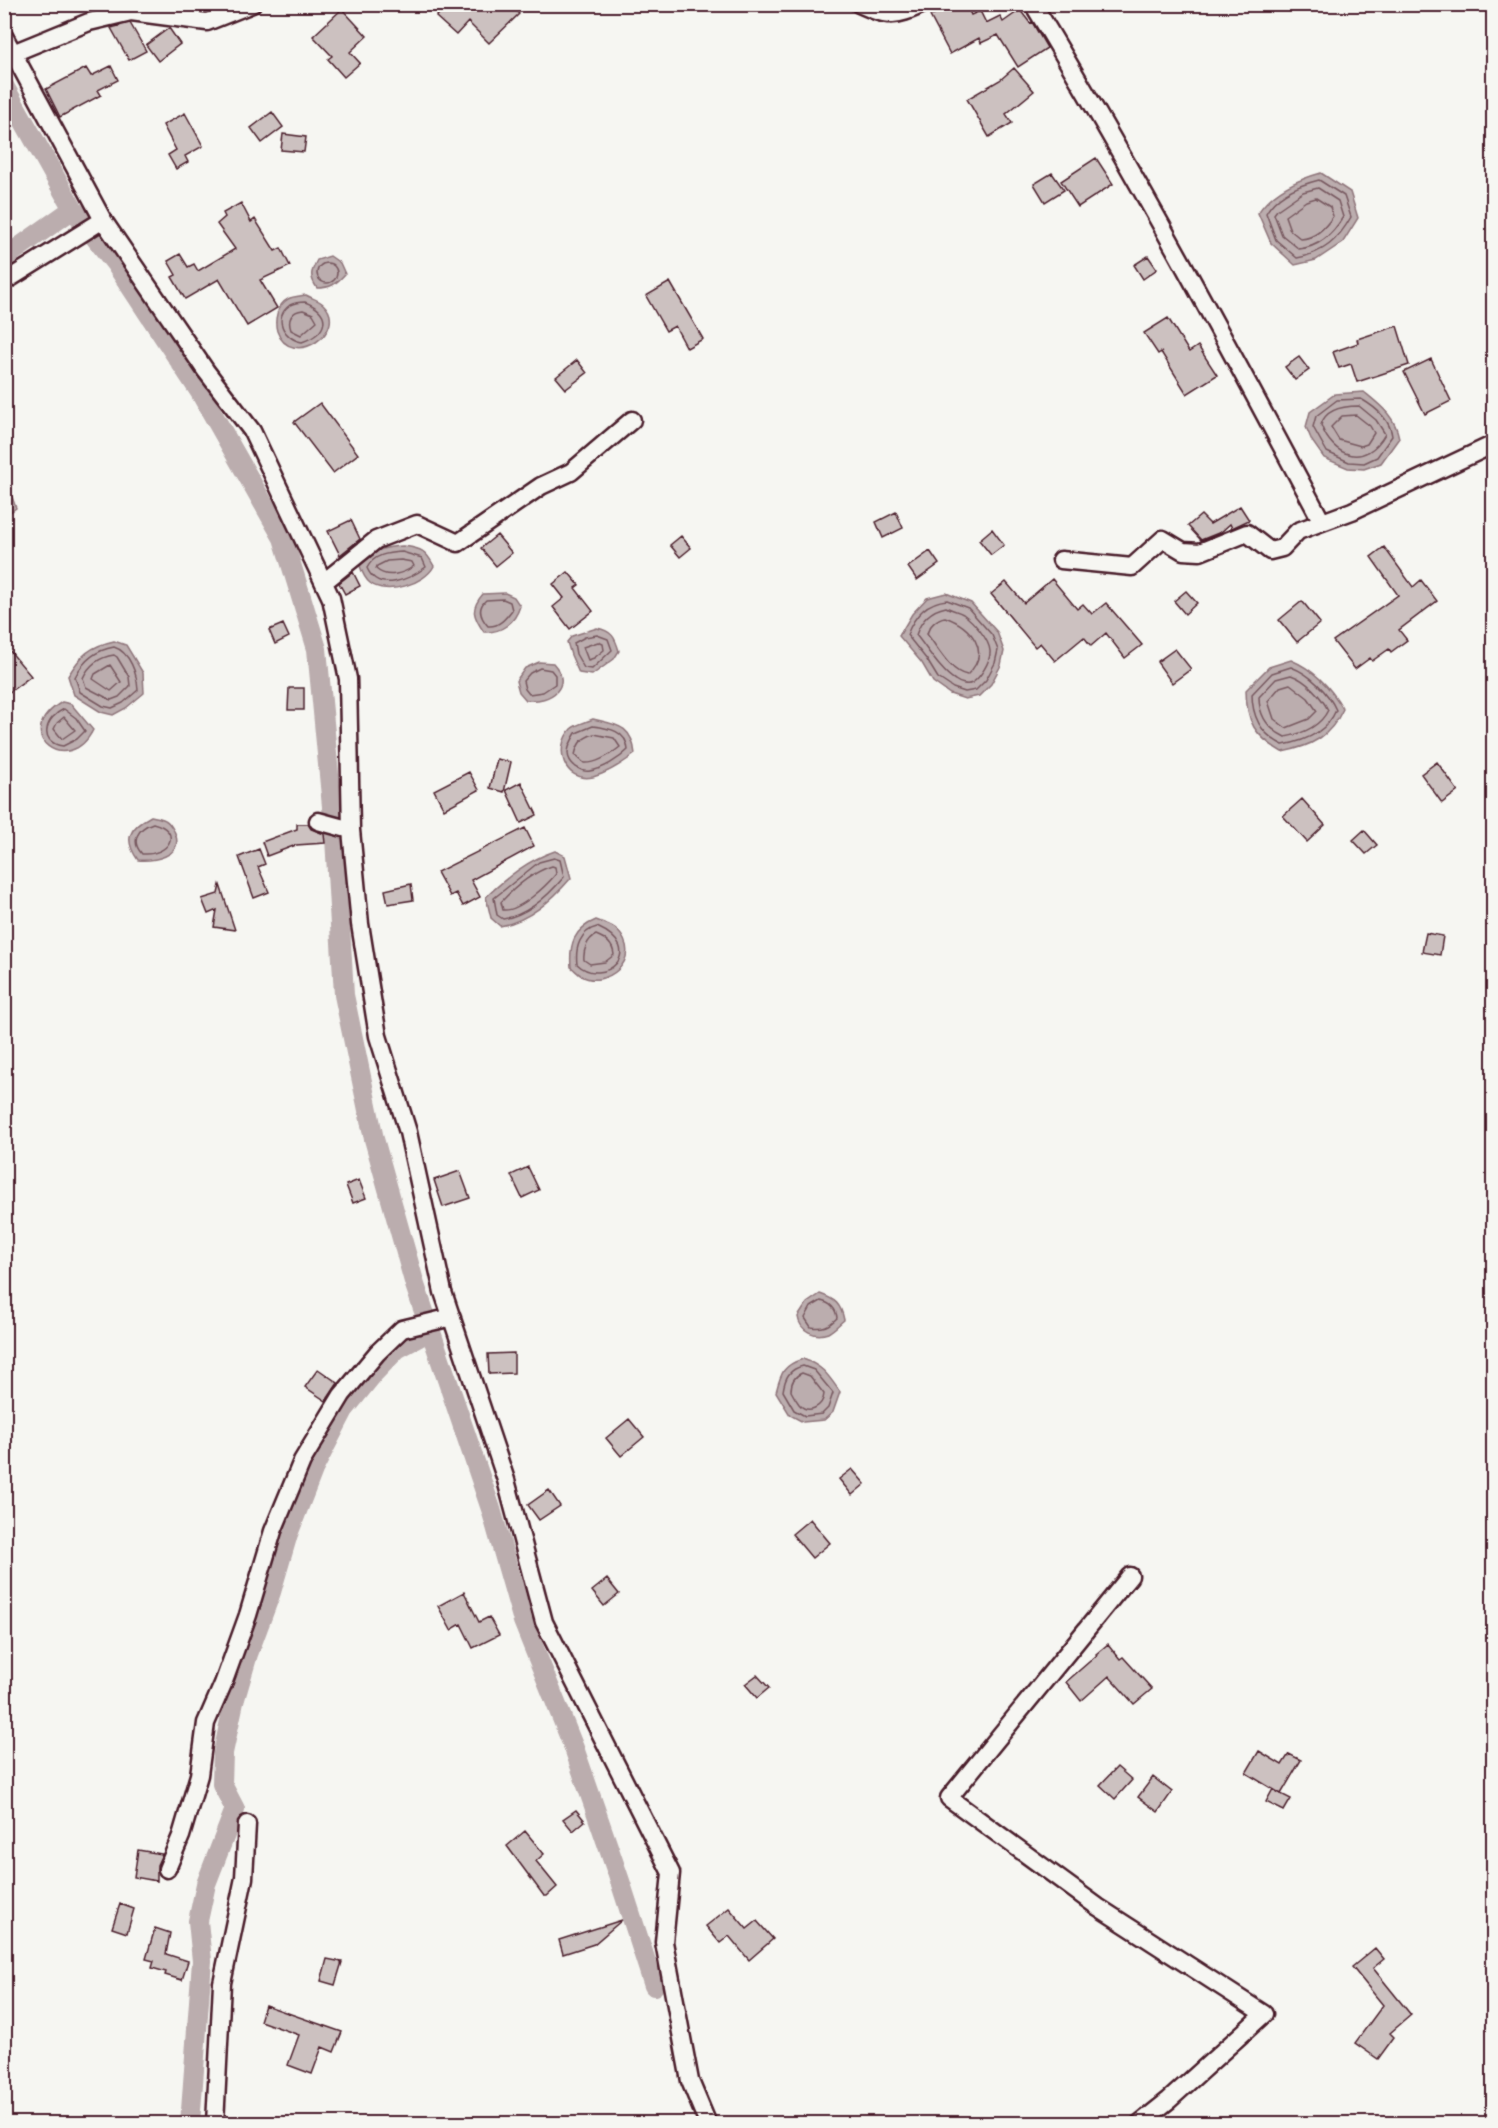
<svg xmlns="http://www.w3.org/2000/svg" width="1498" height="2128" font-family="Sriracha,sans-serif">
  <rect width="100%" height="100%" fill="#f6f6f2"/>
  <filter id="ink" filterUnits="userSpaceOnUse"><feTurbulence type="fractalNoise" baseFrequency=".0167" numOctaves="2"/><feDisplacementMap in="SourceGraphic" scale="12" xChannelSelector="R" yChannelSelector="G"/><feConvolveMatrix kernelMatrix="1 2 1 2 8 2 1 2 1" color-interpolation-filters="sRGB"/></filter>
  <g filter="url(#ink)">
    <!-- water -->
    <path fill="#bbadae" stroke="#8e747a" stroke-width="1.5" d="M1321 173 1350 192 1358 218 1343 242 1316 260 1295 265 1271 243 1258 213C1272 191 1296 180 1321 173Z
      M330 256 340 263 345 274C336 284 331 288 317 288 309 276 311 272 317 260Z
      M306 295C311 298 319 300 323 304 351 330 291 371 277 331 274 320 277 305 288 299 293 296 301 296 306 295Z
      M1364 392C1381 406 1395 416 1399 438L1381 463 1364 469 1348 468 1324 458 1312 441 1306 427 1310 412 1335 394Z
      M5 493 12 497 16 508 5 516Z
      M403 546C421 549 425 549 434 566 425 584 386 596 370 583 365 579 362 572 360 566 371 550 384 547 403 546Z
      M505 593 514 597 520 606C515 623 501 633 484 632 473 616 470 609 483 594Z
      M946 593 971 603 997 632 1004 651 1001 665 991 684 979 696 965 699 950 694 933 682 922 663 899 636 912 614 927 598Z
      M597 628C612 631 615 637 619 651L614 659 592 675 579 673 571 655 567 642 572 636Z
      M114 641 126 645 143 673 144 693 126 708 113 715 101 712 74 695 68 676C80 656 90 646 114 641Z
      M1291 660C1315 670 1331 688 1343 709 1330 737 1312 746 1282 752 1255 736 1246 722 1246 690L1269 667Z
      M539 662 553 663C574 686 551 703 526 700L519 692 516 681 525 668Z
      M62 702 71 704 93 730C69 778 8 735 62 702Z
      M593 719C617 725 632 725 635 754 623 763 608 773 593 777 564 783 553 748 571 729 576 724 587 722 593 719Z
      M151 816C155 817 162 818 165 820 169 822 175 831 176 836 182 857 153 861 138 860 123 839 129 828 151 816Z
      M555 851 565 856 571 878C552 900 529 921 500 926L491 918 486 897C507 877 528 860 555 851Z
      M596 920C603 923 613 925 617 930 646 961 603 989 582 976 578 974 575 970 571 967 569 944 574 929 596 920Z
      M820 1294C835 1299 841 1304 844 1320 839 1324 834 1330 828 1333 815 1338 800 1331 798 1317L807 1303Z
      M803 1359C823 1366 828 1375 840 1392L833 1412 824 1420 803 1422 790 1415 776 1392C781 1373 783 1365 803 1359Z"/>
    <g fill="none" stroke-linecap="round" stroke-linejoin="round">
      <!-- shore -->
      <path stroke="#77585f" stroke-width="1.5" d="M1319 180 1344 196 1351 217C1338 240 1324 253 1297 258L1276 240 1266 213C1276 195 1299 185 1319 180Z
        M1318 188 1338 201 1343 217C1333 234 1319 247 1299 249L1282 235 1274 214 1277 210 1303 192Z
        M1316 198 1330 207 1333 216C1326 227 1315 238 1301 239L1290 230 1285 216 1306 201Z
        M317 273a10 10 0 1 1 20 0a10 10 0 1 1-20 0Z
        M305 302C333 313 328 333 302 342 284 339 272 318 290 305 294 303 300 302 305 302Z
        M303 310 313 314 317 321 301 335 291 330C287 319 292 311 303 310Z
        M1361 399C1375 407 1390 419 1392 436L1377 457 1364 463 1349 462 1327 452 1313 427 1316 416 1337 400Z
        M1359 406 1376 420 1385 434C1366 468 1333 458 1321 425 1325 409 1345 406 1359 406Z
        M1356 415 1370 426 1374 433 1367 444 1361 446 1339 440 1331 427 1342 416Z
        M402 552 422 558 426 567C410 579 378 594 367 568 374 554 388 553 402 552Z
        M401 560 412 562 414 566C403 574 387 579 376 569L377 566 387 561Z
        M486 600 503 599 510 602 512 610C506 618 499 627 488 626 480 617 477 608 486 600Z
        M947 600 968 608 992 635 998 650 995 663 986 680 976 690 965 692 953 688 938 678 927 660 907 635C914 616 926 602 947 600Z
        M946 607C951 610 958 611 963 614 973 621 989 639 990 651 991 661 980 678 972 683 967 686 959 683 955 680 942 673 926 647 916 635 921 620 931 610 946 607Z
        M945 617C970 626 993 651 967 675 950 672 938 648 927 634 929 626 937 618 945 617Z
        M597 635 608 639 612 650 592 669 584 668 576 654 574 643 585 637Z
        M598 642 603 644 604 650 594 658 588 660 583 647Z
        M114 647C130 652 137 674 138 690L123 703 112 708 103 706 80 692 75 677C83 661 96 650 114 647Z
        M114 655 117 657 129 677 130 686 119 697 111 700 86 687 83 678C89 665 100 657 114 655Z
        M110 665 121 682 111 691 93 679 95 674Z
        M1291 667C1310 674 1328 692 1336 710 1327 732 1306 741 1283 745 1262 735 1252 718 1252 694L1272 673Z
        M540 668 551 670 555 675V684L543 692 529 694 525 689 523 681 530 673Z
        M1291 675C1306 680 1321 696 1328 710 1320 727 1301 734 1285 737 1268 729 1259 715 1259 697L1276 679Z
        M1290 684 1308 698 1317 711 1309 719 1286 728 1274 719 1268 701 1280 687Z
        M64 709 76 718 85 731 77 739 63 746C37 742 46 717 64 709Z
        M64 717 75 730 62 739 54 729 57 723Z
        M593 726C609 728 627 731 628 750 619 759 603 769 590 771 584 772 581 770 576 767 563 757 568 746 576 733Z
        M594 734 614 738 620 747C610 755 597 764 584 763L575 755C578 742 582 738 594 734Z
        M153 823C184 831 169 856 142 854 130 841 138 828 153 823Z
        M554 858 560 860 564 877C549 895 527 915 503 919L497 915 494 898 539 862Z
        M552 866 555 867 556 874C546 886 519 912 503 910L501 902C514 888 533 872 552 866Z
        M597 927C649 950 603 989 577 964 575 948 580 931 597 927Z
        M596 935C606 939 613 944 614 955L605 962 590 964 584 960C583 951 587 939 596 935Z
        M821 1301C830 1303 836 1308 837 1318 829 1326 823 1329 811 1327L805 1318 811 1307Z
        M803 1366 814 1370 833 1393 828 1408 822 1414 805 1416 794 1410 783 1391C785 1378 789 1369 803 1366Z
        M802 1373 810 1376 824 1394C823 1407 808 1415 799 1404 796 1400 793 1395 791 1391 791 1383 794 1376 802 1373Z"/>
      <!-- canal -->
      <path stroke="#bbadae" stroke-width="20" d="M4 86 73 209 115 263 200 392 283 538 317 649 335 838 344 995 374 1139 415 1285 491 1509 523 1621 574 1748 620 1881 654 1986
        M4 258 73 209
        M190 2124 202 1961 198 1921 206 1884 235 1809 222 1784 223 1753 234 1702 248 1654 271 1592 288 1534 313 1470 344 1410 374 1373 397 1349 430 1331"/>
    </g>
    <!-- building -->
    <path fill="#ccc1c0" stroke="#4a1f2b" stroke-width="1.5" d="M448 4H510L519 14 489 43 468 22 456 35 436 17Z
      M952 4H966L971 15 980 11 986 23 1000 16 1003 22 1020 10 1030 23 1032 22 1047 48 1018 67 998 35 981 43 979 38 950 54 930 16Z
      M342 9 367 36 350 52 360 63 344 77 328 59 332 56 313 36Z
      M130 23 146 51 129 60 111 28Z
      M169 28 180 44 158 61 146 45Z
      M111 66 118 80 98 90 101 95 60 117 46 89 86 68 91 76Z
      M1014 68 1034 91 1006 114 1012 123 989 137 967 99 1000 80Z
      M272 112 283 127 262 143 251 128Z
      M185 113 203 146 185 156 188 162 176 169 168 155 176 150 163 125Z
      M283 134 306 137 304 152 281 150Z
      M1096 158 1113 184 1078 207 1061 181Z
      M1052 173 1064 190 1045 202 1034 184Z
      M241 203 251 222 255 219 275 251 281 248 290 266 260 280 277 308 247 326 219 279 185 299 172 277 176 275 168 261 180 254 188 267 194 264 198 271 235 249 217 224 225 217 223 213Z
      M1148 256 1157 269 1143 279 1134 265Z
      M670 282 703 339 687 348 675 326 666 331 646 296Z
      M1168 318 1189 352 1198 346 1217 375 1187 394 1161 352 1158 354 1144 333Z
      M1397 326 1409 365 1357 382 1351 364 1339 368 1333 352 1358 343 1357 339Z
      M1299 357 1309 370 1295 380 1285 367Z
      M1431 359 1451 401 1425 414 1404 372Z
      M577 360 587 373 566 389 556 377Z
      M320 403 358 454 333 473 294 422Z
      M1240 506 1249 520 1232 528 1230 524 1221 532 1201 540 1188 526 1201 515 1210 524Z
      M896 512 903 528 883 538 876 522Z
      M351 520 360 539 340 555 328 531Z
      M992 529 1004 545 991 555 979 540Z
      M497 535 512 553 496 566 481 548Z
      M681 536 691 548 680 557 670 545Z
      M1384 547 1413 587 1421 580 1437 601 1399 630 1407 640 1391 652 1389 649 1372 661 1370 658 1355 669 1333 641 1398 595 1371 557Z
      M930 551 939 564 917 580 908 567Z
      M353 572 360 586 345 594 339 583Z
      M568 572 579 585 575 588 593 611 570 629 553 607 564 598 553 584Z
      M1052 579 1077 609 1083 604 1092 614 1106 603 1142 645 1125 658 1106 633 1091 646 1084 637 1055 661 1040 643 1035 647 991 594 1006 582 1024 603Z
      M1186 591 1197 603 1185 614 1174 601Z
      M1302 601 1320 623 1297 642 1279 620Z
      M283 624 289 637 275 644 269 630Z
      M4 644 31 676 4 696Z
      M1175 649 1191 669 1172 683 1157 662Z
      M289 688H304V710H288Z
      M497 759 511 762 504 792 490 788Z
      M1437 762 1458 791 1442 803 1421 774Z
      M469 772 479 790 444 809 434 790Z
      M521 782 537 815 521 823 506 790Z
      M1302 799 1325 825 1307 842 1283 816Z
      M297 824H308L311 829 324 834 325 843 296 845 267 856 262 842 297 829Z
      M525 828 534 846 471 880 480 897 463 906 456 893 450 896 437 872Z
      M1364 830 1377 845 1366 854 1353 840Z
      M259 849 265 864 258 867 269 892 254 898 239 857Z
      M411 884 413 900 388 904 385 890Z
      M220 885 235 930 214 927 217 910 208 914 202 899 218 894Z
      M1426 933 1443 936 1440 955 1422 952Z
      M528 1167 539 1190 522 1198 511 1175Z
      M460 1171 470 1198 443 1207 434 1180Z
      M359 1180 366 1198 353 1203 346 1185Z
      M514 1353V1373L489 1374 488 1354Z
      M318 1369 338 1383 326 1401 305 1387Z
      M629 1419 644 1437 621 1456 606 1438Z
      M852 1469 865 1484 852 1495 839 1479Z
      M549 1490 560 1506 539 1520 528 1505Z
      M810 1519 830 1543 812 1558 792 1534Z
      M607 1579 619 1594 604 1606 592 1591Z
      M464 1592 479 1622 489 1617 499 1635 473 1648 461 1624 451 1630 438 1606Z
      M1108 1644 1120 1659 1123 1657 1152 1689 1134 1704 1109 1676 1081 1701 1066 1682 1097 1655 1096 1654Z
      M757 1675 769 1688 757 1698 745 1684Z
      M1259 1751 1282 1765 1289 1754 1301 1760 1281 1794 1291 1799 1284 1811 1266 1802 1273 1789 1281 1794 1246 1773Z
      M1117 1767 1132 1780 1115 1799 1100 1785Z
      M1153 1777 1172 1792 1158 1812 1138 1797Z
      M576 1810 585 1821 573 1831 563 1819Z
      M525 1831 544 1854 536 1861 557 1887 547 1896H544L507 1846Z
      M138 1850 162 1854 157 1865V1881L134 1877Z
      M120 1904 134 1909 127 1933 112 1928Z
      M729 1908 747 1929 757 1921 773 1939 749 1960 729 1936 720 1943 706 1926Z
      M622 1920 594 1944 563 1954 559 1940Z
      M155 1928 170 1933 166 1954 188 1961 182 1980 165 1975 166 1972 152 1968 154 1961 146 1959Z
      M1375 1948 1384 1959 1373 1968 1411 2015 1390 2033 1394 2037 1378 2059 1355 2043 1383 2005 1352 1967Z
      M327 1959 342 1962 335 1985 321 1981Z
      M265 2005 342 2032 334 2052 322 2047 312 2074 288 2065 299 2035 260 2021Z"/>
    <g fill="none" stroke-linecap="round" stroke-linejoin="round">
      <!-- minor casing -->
      <g stroke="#4a1f2b" stroke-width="21">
        <path id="minor" d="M859 4C888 17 894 18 923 4
          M1033 4C1136 174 1229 347 1322 522
          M4 36 103 220 206 371 252 431 331 598 348 679 351 830 360 924 378 1036 408 1132 443 1292 506 1480 544 1622 671 1873 664 1942 690 2081 708 2124
          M13 53 89 22 131 12 207 22 252 4
          M4 282 103 220
          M1061 560 1132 567 1163 539 1183 551 1200 552 1247 533 1270 551 1282 548 1298 531 1352 511 1494 444
          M324 582 376 540 417 524 458 543 541 486 571 472 632 420
          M318 821 351 830
          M1130 1576 949 1798 1098 1907 1264 2014 1169 2100 1139 2124
          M167 1869 181 1836 199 1775 206 1723 223 1684 248 1615 273 1531 302 1461 342 1395 377 1353 402 1329 452 1317
          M215 2124 222 1983 244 1878 247 1824"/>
      </g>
      <!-- minor -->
      <use href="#minor" stroke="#f6f6f2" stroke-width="16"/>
    </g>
  </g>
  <!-- margin -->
  <rect width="1498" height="2128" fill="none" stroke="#f6f6f2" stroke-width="24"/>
  <rect x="12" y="12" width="1474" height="2104" fill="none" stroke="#4a1f2b" stroke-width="2" filter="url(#ink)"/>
</svg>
